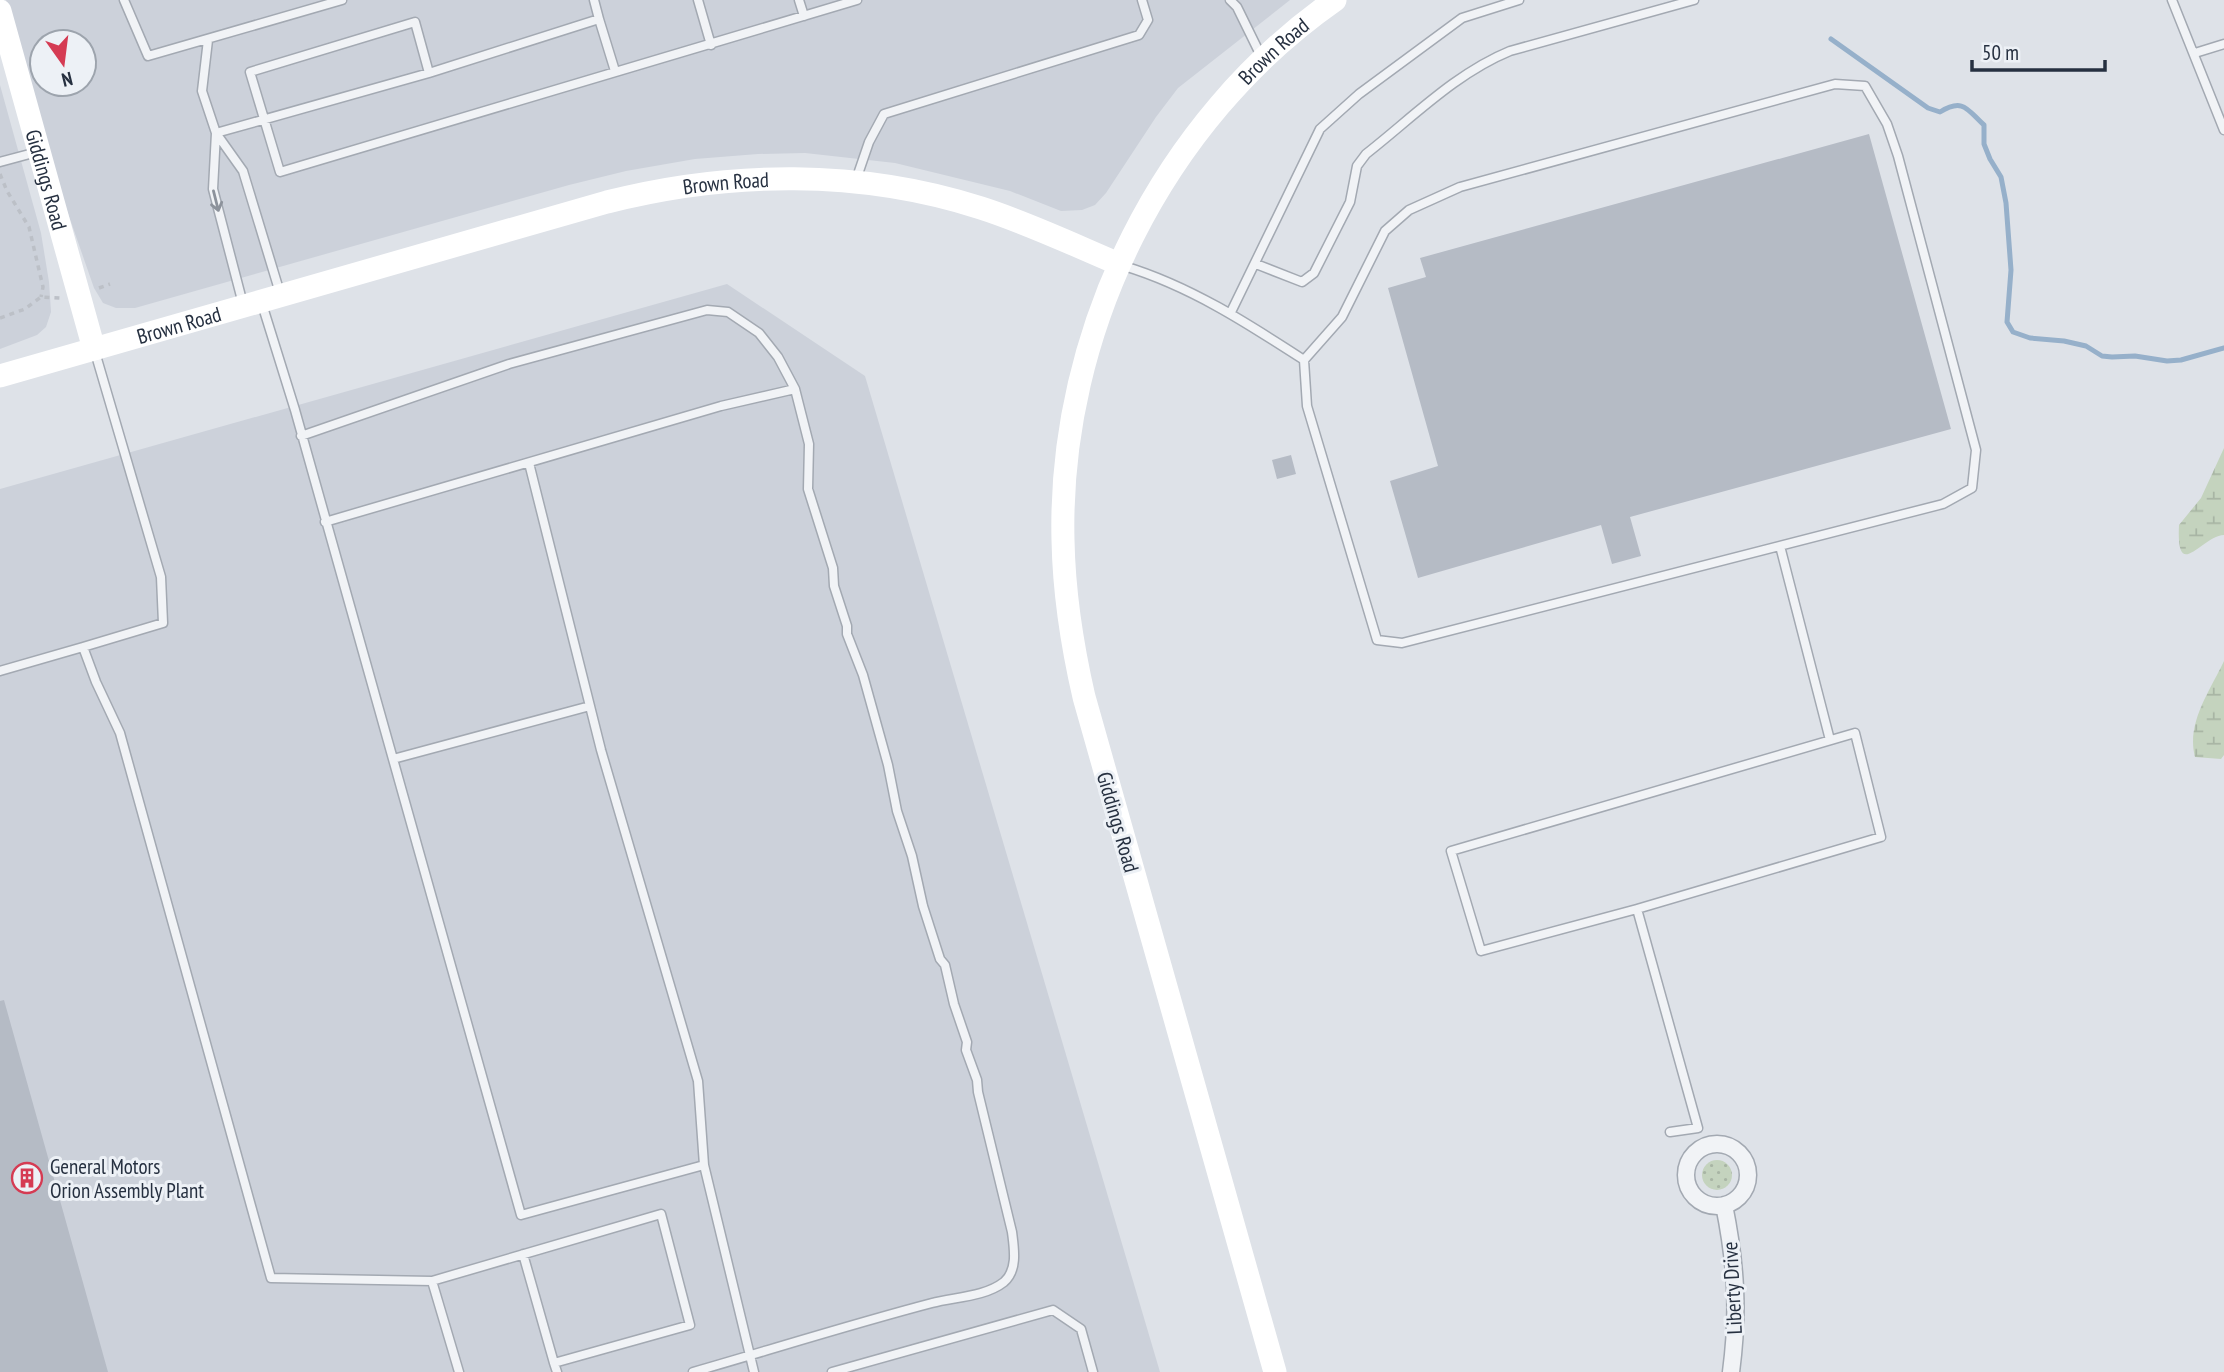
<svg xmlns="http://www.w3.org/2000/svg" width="2224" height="1372" font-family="'PT Sans Narrow',sans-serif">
  <defs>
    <pattern id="grass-dots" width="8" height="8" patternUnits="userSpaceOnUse" patternTransform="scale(1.75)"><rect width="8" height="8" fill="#c4d3be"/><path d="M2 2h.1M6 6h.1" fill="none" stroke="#a8b5a4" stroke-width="1.8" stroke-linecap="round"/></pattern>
    <pattern id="wetland-marsh" width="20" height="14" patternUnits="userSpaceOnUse" patternTransform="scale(1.75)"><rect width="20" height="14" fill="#c4d3be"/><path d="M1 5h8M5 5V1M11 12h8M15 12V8" fill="none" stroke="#a8b5a4"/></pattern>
  </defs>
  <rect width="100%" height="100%" fill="#dee2e8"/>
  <!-- built -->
  <path fill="#ccd1da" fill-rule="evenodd" d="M6 0H1290L1178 88 1156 117 1106 193 1095 205 1082 210 1061 211 1010 191 895 163 805 153 758 154 695 159 626 171 569 185 135 308H116L103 303 94 288 63 199ZM42 42H84V84H42Z
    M0 85 41 233 49 282 51 312 46 327 37 335 0 349Z
    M727 284 865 376 1160 1372H0V489Z"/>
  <!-- grass -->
  <path fill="url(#grass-dots)" d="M1702 1175a15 15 0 1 1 30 0a15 15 0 1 1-30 0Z"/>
  <!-- wetland -->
  <path fill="url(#wetland-marsh)" d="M2224 448V535C2201 536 2176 584 2179 525L2201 498Z
    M2224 661V755L2221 759 2195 757C2186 723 2210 691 2224 661Z"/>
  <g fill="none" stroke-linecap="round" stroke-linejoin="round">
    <!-- stream -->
    <path stroke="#96b0ca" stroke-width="5" d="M1831 39 1928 108 1940 112C1964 97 1968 111 1984 125V144L1990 159 2001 177 2006 203 2011 270 2007 322 2013 332 2030 338 2064 341 2086 346 2102 356 2112 357 2135 356 2167 361 2181 360 2224 348"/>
  </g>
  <!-- building -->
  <path fill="#b5bbc5" d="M1869 134 1951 429 1630 517 1641 556 1612 564 1601 525 1418 578 1390 481 1438 466 1388 288 1426 277 1420 258Z
    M1291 455 1296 474 1277 479 1272 460Z
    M4 1000 108 1372H0V1001Z"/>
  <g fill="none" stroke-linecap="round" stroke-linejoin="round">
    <!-- lane casing -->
    <g stroke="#a3a9b2" stroke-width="11">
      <path id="lane" d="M124 0 148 56 342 0
        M594 0 599 19
        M698 0 711 45
        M799 0 804 16
        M1230 0 1237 7 1262 58
        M2172 0 2224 130
        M208 40 202 91 216 133 429 73 599 19 615 71
        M2195 53 2224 44
        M429 73 415 22 250 72 280 172 857 0
        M216 133 213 189 243 304
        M216 133 243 171 280 293
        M0 162 37 152
        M856 180 869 142 884 114 1139 35 1148 20 1142 0
        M1256 264 1302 282 1314 273 1350 202 1357 166 1366 154C1412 118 1456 73 1510 51L1694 0
        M1124 266C1190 286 1247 323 1304 360L1307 406 1377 640 1402 643 1943 504 1972 488 1976 450 1898 156 1887 124 1865 86 1835 84 1460 187 1409 210 1385 231 1342 317 1304 360
        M262 304 295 410 521 1215 704 1165
        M1231 312 1320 129 1359 94 1462 18 1519 0
        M301 436 509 364 707 310 728 312 759 333 778 357 795 389 809 444 808 489 833 568 834 586 847 626V634L863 675 888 765 897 811 912 856 923 906 940 959 945 965 954 1004 967 1042 966 1050 977 1080 978 1092 1012 1232C1014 1248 1018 1270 1004 1282 985 1297 954 1297 932 1303 852 1324 773 1349 693 1372
        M529 463 601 750 698 1081 704 1165 754 1372
        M325 522 721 406 795 389
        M1780 546 1830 740
        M83 647 163 623 161 577 95 352
        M0 671 83 647 96 682 120 733 271 1278 432 1281 661 1214 690 1325 554 1363 557 1372
        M393 759 590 706
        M1637 909 1881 837 1855 733 1451 851 1481 951 1637 909 1698 1128 1670 1132
        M523 1254 554 1363
        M432 1281 459 1372
        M832 1372 1053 1310 1081 1329 1093 1372"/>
    </g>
    <!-- street casing -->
    <g stroke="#a3a9b2" stroke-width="19">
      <path id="street" d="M1686 1175a31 31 0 1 1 62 0a31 31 0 1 1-62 0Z
        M1724 1205C1736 1264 1739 1312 1731 1372"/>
    </g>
    <!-- path -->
    <path stroke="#bcc0c7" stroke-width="3.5" stroke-dasharray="5 5" stroke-linecap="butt" d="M0 174 7 191 29 227 43 287 41 297
      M99 288 110 284
      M0 318 25 309 41 297 61 298"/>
    <!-- lane -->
    <use href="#lane" stroke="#f1f3f6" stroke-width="8"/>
    <!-- street -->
    <use href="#street" stroke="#f1f3f6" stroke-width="16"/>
    <!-- secondary -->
    <g stroke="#fff" stroke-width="23">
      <path id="s1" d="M0 11 94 349"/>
      <path id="s2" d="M0 376 607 202C729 171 860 169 981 208 1028 223 1074 245 1119 264"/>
      <path id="s3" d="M1275 1372 1084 697C1072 645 1064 593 1063 540 1058 331 1163 120 1335 0"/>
    </g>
  </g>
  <!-- one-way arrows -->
  <defs><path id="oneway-shaft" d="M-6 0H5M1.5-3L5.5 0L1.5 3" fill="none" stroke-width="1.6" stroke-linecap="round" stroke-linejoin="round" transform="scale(1.75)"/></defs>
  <use stroke="#8c929b" href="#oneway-shaft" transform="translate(216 201) rotate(76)"/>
  <!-- icons -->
  <defs>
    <g id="building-ring" transform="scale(1.575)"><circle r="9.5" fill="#edf1f6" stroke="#d53b53" stroke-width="1.5"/><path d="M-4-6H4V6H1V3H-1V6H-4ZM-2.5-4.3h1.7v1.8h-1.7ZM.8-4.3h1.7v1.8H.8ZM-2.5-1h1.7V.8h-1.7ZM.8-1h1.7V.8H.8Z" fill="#d53b53"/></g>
  </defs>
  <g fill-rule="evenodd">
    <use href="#building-ring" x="27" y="1178"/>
  </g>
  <g text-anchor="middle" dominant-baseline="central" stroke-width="6" stroke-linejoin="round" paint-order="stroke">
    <!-- street labels -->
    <g font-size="21" fill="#263040" stroke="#edf1f6">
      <text stroke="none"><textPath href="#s3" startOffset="1409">Brown Road</textPath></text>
      <text stroke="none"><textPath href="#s1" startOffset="175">Giddings Road</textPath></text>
      <text stroke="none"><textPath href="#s2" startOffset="752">Brown Road</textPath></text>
      <text stroke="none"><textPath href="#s2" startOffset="186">Brown Road</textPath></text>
      <text transform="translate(1118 822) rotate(74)">Giddings Road</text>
      <text transform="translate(1732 1288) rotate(-93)">Liberty Drive</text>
    </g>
    <!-- poi labels -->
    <g font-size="21" fill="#263040" stroke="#edf1f6" text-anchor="start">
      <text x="50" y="1166">General Motors<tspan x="50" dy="24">Orion Assembly Plant</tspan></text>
    </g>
  </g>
  <!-- north arrow -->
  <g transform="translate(63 63) rotate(166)"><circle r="33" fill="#edf1f6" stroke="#9da4ad" stroke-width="2"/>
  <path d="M0-5L12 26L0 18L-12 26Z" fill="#d53b53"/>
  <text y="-10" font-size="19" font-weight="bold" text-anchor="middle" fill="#263040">N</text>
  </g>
  <!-- scale -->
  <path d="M1972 60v10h133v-10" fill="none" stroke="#263040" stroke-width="3.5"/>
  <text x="1982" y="60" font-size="21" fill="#263040" stroke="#edf1f6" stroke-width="5" paint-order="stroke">50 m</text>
</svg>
